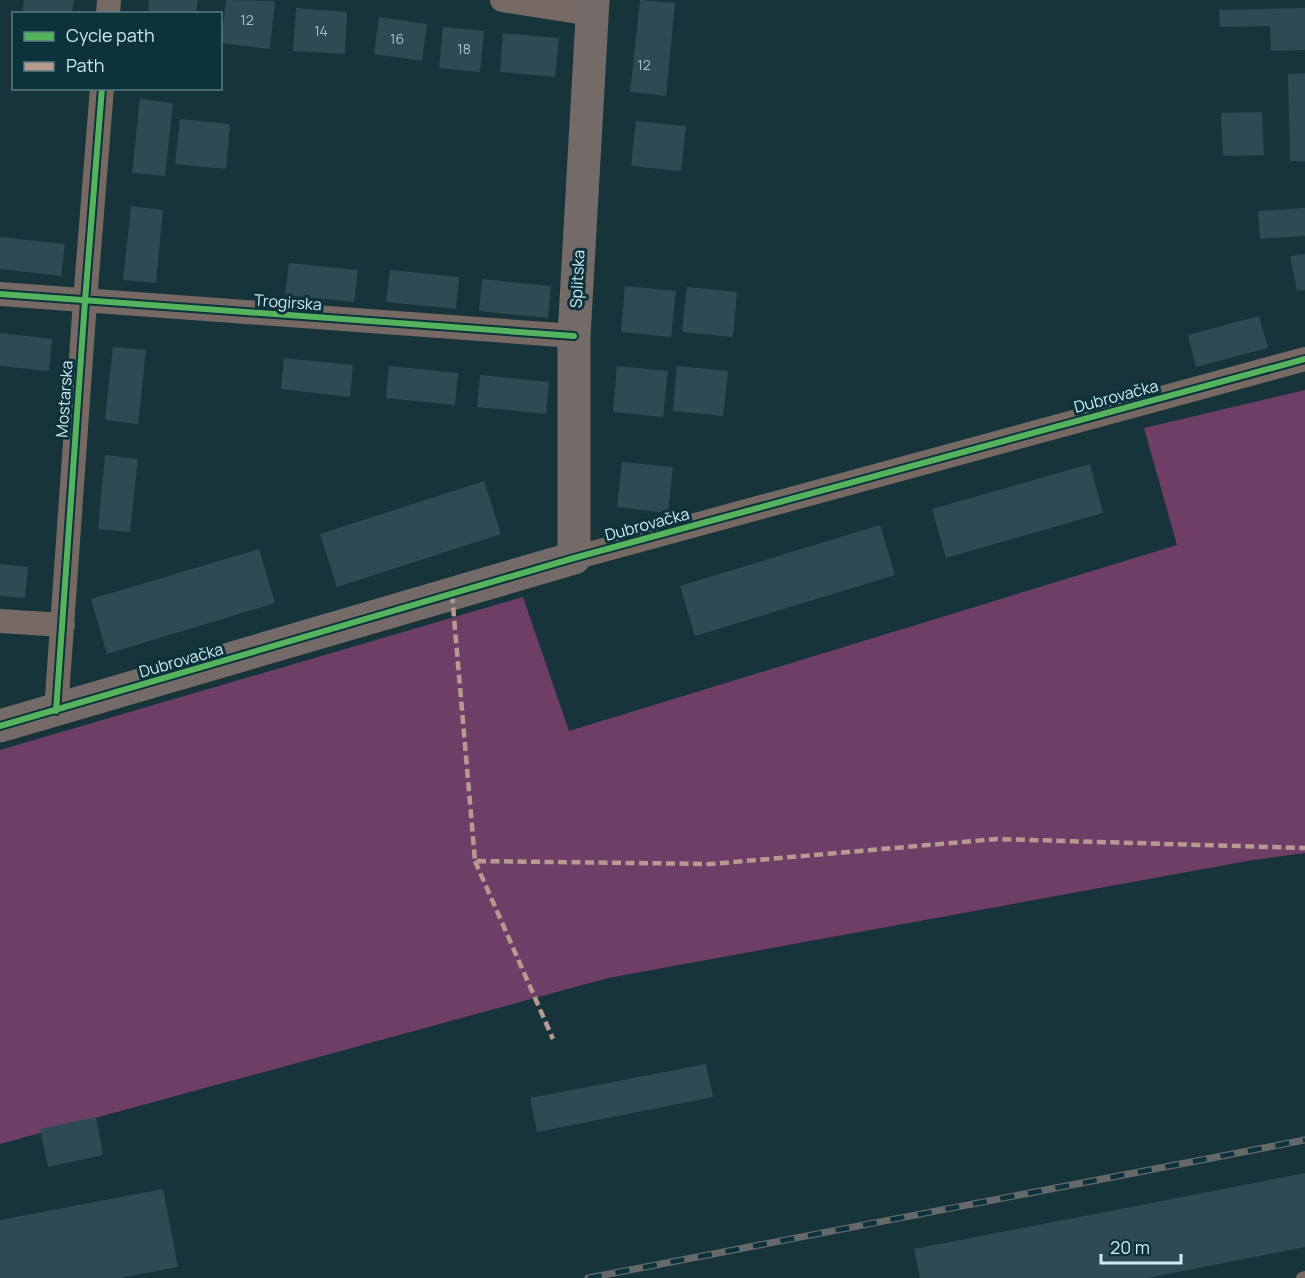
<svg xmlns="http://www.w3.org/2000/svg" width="1305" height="1278" font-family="Manrope,sans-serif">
  <rect width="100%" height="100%" fill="#17343a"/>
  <!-- green -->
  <path fill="#6f3e67" d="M1305 390V853L1253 860 608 978 0 1144V750L523 597 569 731 1177 545 1144 428Z"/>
  <!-- building -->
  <path fill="#2e4b55" d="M24 0H74L72 14H22Z
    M149 0H198L196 14H148Z
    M226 0 275 1 270 49 221 43Z
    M640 0 675 3 666 96 630 92Z
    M296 8 347 12 345 54 293 51Z
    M1305 8V50L1271 51 1270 26 1220 27 1219 10Z
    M379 17 427 24 422 61 374 54Z
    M443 27 484 31 480 72 439 68Z
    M503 33 559 38 555 77 500 72Z
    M1305 73V161H1290L1288 74Z
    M140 99 173 103 165 176 132 173Z
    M1262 112 1264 155 1223 156 1221 113Z
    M180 119 230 124 226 169 175 164Z
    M636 121 686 126 681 171 631 166Z
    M131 206 163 210 156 283 123 280Z
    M1305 208V236L1260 239 1258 211Z
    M0 237 65 244 61 276 0 269Z
    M1305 254V290L1297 291 1290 256Z
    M289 263 358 270 354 302 285 295Z
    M390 270 459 277 456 309 386 302Z
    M482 279 551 286 548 318 479 311Z
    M625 286 676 291 671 337 621 332Z
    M687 287 737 292 733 337 682 332Z
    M1259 316 1268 348 1196 367 1188 335Z
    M0 333 52 339 49 371 0 366Z
    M113 347 146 350 138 424 105 420Z
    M284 358 353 365 350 397 281 389Z
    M389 366 458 373 455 405 386 398Z
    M617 366 668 371 663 417 613 412Z
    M677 366 728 371 723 416 673 411Z
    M480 375 549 382 546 414 477 407Z
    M105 455 138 459 130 532 98 529Z
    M622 462 673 467 668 513 617 507Z
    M1090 464 1103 513 946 558 932 509Z
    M484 481 501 534 337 587 320 534Z
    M880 525 895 575 695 636 680 586Z
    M259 549 275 603 107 654 91 599Z
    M0 564 28 567 25 598 0 596Z
    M706 1064 713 1097 537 1132 530 1098Z
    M96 1117 103 1155 48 1167 40 1129Z
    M1305 1173V1247L1148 1278H920L914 1249Z
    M163 1189 178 1267 120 1278H0V1220Z"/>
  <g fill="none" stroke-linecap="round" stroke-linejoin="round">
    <!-- lane -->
    <path stroke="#766964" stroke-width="12" d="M1302 1278 1305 1277"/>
    <!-- street -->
    <path stroke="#766964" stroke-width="24" d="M502 0 591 14
      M108 14 109 0
      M0 294 574 336
      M574 558 1305 359
      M0 621 63 625
      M56 711 85 301 102 88"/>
    <!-- secondary -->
    <path stroke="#746a67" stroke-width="33" d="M0 726 574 558V336L593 0"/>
    <!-- rail casing -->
    <g stroke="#666969" stroke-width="7">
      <path id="rail" d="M588 1278 1305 1140"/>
    </g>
    <!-- rail -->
    <use href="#rail" stroke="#0c323b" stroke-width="4.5" stroke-dasharray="14" stroke-linecap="butt"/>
    <!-- quiet -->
    <path stroke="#b69a8f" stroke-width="4.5" stroke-dasharray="9 4.5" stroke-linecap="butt" d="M452 594 475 861 711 864 997 839 1305 848
      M475 861 553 1039"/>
    <!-- cycleway casing -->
    <g stroke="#0c323b" stroke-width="10">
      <path id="cycleway" d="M0 294 574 336
        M56 711 85 301 102 88
        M0 726 574 558 1305 359"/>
    </g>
    <!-- cycleway -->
    <use href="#cycleway" stroke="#56b35d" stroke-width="6"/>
  </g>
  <g text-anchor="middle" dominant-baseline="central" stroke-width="6" stroke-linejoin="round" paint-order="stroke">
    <!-- number labels -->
    <g font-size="14" fill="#a8c1c9">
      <text x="247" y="19">12</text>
      <text x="321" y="30">14</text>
      <text x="397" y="38">16</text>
      <text x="464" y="48">18</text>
      <text x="644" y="64">12</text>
    </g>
    <!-- street labels -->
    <g font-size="16" fill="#d0e8f0" stroke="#0c323b">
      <text transform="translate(577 279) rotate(-87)">Splitska</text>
      <text transform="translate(288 302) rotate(4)">Trogirska</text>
      <text transform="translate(1116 396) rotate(-15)">Dubrovačka</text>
      <text transform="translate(64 399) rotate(-86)">Mostarska</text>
      <text transform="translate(647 524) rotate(-15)">Dubrovačka</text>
      <text transform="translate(181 660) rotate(-16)">Dubrovačka</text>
    </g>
  </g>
  <!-- legend -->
  <rect x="12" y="12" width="210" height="78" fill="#0c323b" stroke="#5a7b83" stroke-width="1.5"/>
  <rect x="24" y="32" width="30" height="9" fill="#56b35d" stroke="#5a7b83" stroke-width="1.5"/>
  <text x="66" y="42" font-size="18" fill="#d0e8f0">Cycle path</text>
  <rect x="24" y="62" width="30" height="9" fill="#b69a8f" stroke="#5a7b83" stroke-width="1.5"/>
  <text x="66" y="72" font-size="18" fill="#d0e8f0">Path</text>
  <!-- scale -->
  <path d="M1101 1254v9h80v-9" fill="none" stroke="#d0e8f0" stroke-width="3"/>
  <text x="1110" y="1254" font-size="18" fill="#d0e8f0" stroke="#0c323b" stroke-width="4.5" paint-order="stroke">20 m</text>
</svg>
